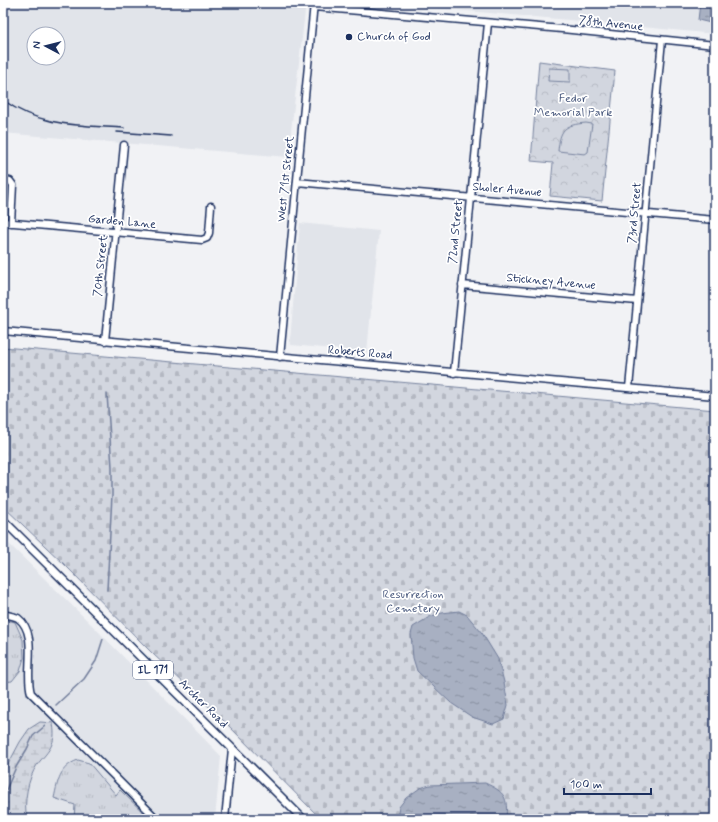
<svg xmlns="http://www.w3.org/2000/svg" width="718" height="822" font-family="Mynerve,sans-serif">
  <defs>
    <pattern id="grass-tufts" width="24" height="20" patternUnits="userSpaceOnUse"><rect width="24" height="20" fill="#d2d6df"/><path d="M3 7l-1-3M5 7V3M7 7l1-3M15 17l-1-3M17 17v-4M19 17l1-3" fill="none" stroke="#b4b8c2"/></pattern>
    <pattern id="wetland-marsh" width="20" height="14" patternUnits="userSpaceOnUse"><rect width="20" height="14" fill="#d2d6df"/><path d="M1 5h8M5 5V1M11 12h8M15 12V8" fill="none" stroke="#b4b8c2"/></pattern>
    <pattern id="cemetery-stones" width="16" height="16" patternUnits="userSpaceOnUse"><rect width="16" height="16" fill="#d2d6df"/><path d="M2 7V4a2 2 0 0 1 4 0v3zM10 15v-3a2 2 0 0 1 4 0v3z" fill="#b4b8c2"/></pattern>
    <pattern id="park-crowns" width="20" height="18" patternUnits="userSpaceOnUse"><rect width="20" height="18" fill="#d2d6df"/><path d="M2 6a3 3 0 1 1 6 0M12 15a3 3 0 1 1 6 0" fill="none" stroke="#b4b8c2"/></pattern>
    <pattern id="water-ripples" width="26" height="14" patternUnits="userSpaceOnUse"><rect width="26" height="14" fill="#a8b0c2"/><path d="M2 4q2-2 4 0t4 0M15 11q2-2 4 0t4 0" fill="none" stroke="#8890a1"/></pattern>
  </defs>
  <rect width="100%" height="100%" fill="#f1f2f5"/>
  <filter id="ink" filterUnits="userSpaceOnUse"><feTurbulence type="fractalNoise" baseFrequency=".025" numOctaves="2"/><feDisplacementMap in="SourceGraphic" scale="8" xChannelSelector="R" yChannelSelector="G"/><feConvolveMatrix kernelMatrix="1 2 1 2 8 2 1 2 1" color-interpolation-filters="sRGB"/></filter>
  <g filter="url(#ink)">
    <!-- built -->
    <path fill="#e1e4ea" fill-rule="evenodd" d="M3 3H306L288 157 3 133ZM34 34H58V58H34Z
      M377 3H715V34L569 20Z
      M300 223 379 231 367 352 291 345 290 341Z
      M3 538 95 628 221 756 215 819H3Z"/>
    <!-- grass -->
    <path fill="url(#grass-tufts)" stroke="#76829e" d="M3 619 15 622 23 640 24 658 20 671 12 681 3 682Z
      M78 760 89 763 116 795 120 790 150 819H74L75 805 54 798C58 781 59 767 78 760Z"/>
    <!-- wetland -->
    <path fill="url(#wetland-marsh)" stroke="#76829e" d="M40 722 53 723C54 730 55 737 52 744 49 752 42 758 37 765 28 778 23 803 27 819H3V774L20 742 29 729Z"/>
    <!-- cemetery -->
    <path fill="url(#cemetery-stones)" stroke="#76829e" d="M3 347 715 410V819H321L222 719 153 654 65 565 3 506Z"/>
    <!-- park -->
    <path fill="url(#park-crowns)" stroke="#76829e" d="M539 61 615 71 602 201 550 196 553 163 531 161Z"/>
    <!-- pitch -->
    <path fill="#d2d6df" stroke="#76829e" d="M549 68 570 69V82L548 81Z
      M586 123 592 124 588 152 585 154 558 151C560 129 564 125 586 123Z"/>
    <!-- water -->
    <path fill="url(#water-ripples)" stroke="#707c9a" d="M700 3 715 4V24L698 20Z
      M459 611 467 615 482 633 498 659 504 682 508 705 504 719 493 724 472 717 451 703 417 671 413 658 411 634 413 627 431 616 442 613Z
      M485 783C505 792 508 797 506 819H397L399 807 406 798 420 788 430 785Z"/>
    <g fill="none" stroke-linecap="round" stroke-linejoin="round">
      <!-- stream -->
      <path stroke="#707c9a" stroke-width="1.5" d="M107 590 112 495V467L107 394
        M56 705 84 679 96 661 103 639
        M3 797 16 767 27 749 33 736 45 726"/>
      <!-- minor casing -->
      <g stroke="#1b2f5e" stroke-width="9">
        <path id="minor" d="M314 7 562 29 715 45
          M3 179 10 181 13 185 11 223
          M297 182 715 220
          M3 222 202 240 207 238 209 233 211 206
          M462 285 637 301
          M3 331 715 396
          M105 341 124 145
          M280 357 314 3
          M454 373 488 23
          M629 388 662 40
          M3 614C7 615 14 616 18 618 39 634 24 672 31 693L157 819
          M225 819 232 749"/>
      </g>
      <!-- major casing -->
      <g stroke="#1b2f5e" stroke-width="10">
        <path id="major" d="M3 520 303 819"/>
      </g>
      <!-- minor -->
      <use href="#minor" stroke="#fff" stroke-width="6"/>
      <!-- major -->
      <use href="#major" stroke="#fff" stroke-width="7"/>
      <!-- rail -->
      <path stroke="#1b2f5e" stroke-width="1.5" d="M3 100C40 127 80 125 124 128
        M117 132 171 136"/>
    </g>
  </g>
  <!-- markers -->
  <circle fill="#1b2f5e" stroke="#fff" stroke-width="1.5" cx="349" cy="37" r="4"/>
  <g text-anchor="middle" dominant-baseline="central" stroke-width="3.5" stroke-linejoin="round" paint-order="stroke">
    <!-- shield labels -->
    <rect fill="#fff" stroke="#5f6d8e" stroke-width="1" x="133" y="661" width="40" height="18" rx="3"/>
    <g font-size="11" font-weight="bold" fill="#1b2f5e">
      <text x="153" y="670">IL 171</text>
    </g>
    <!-- street labels -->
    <g font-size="12" fill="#1b2f5e" stroke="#fff">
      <text transform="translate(611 24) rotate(6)">78th Avenue</text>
      <text transform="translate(286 179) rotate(-84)">West 71st Street</text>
      <text transform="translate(507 190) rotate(5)">Sholer Avenue</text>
      <text transform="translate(635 213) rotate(-85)">73rd Street</text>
      <text transform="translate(122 222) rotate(5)">Garden Lane</text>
      <text transform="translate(456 232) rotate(-84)">72nd Street</text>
      <text transform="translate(101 266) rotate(-84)">70th Street</text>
      <text transform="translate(551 282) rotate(5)">Stickney Avenue</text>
      <text transform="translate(360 353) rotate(5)">Roberts Road</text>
      <text transform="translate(203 704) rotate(45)">Archer Road</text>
    </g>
    <!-- poi labels -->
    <g font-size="12" fill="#1b2f5e" stroke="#fff" text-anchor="start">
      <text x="357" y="37">Church of God</text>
    </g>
    <!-- park labels -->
    <g font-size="12" fill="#49597e" stroke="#fff">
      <text x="573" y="99">Fedor<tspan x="573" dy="14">Memorial Park</tspan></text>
      <text x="413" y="595">Resurrection<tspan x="413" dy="14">Cemetery</tspan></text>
    </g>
  </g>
  <!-- margin -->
  <rect width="718" height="822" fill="none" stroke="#fff" stroke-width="16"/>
  <rect x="8" y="8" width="702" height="806" fill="none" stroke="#1b2f5e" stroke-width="1.5" filter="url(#ink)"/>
  <!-- north arrow -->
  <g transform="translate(46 46) rotate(277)"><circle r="19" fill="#ffffff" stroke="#a4acbf"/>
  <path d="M0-3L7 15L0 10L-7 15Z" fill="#1b2f5e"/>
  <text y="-6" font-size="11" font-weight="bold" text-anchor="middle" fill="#1b2f5e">N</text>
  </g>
  <!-- scale -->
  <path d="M564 788v6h87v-6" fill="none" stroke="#1b2f5e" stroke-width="2"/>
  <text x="570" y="788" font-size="12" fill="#1b2f5e" stroke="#ffffff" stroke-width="3" paint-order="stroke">100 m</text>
</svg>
